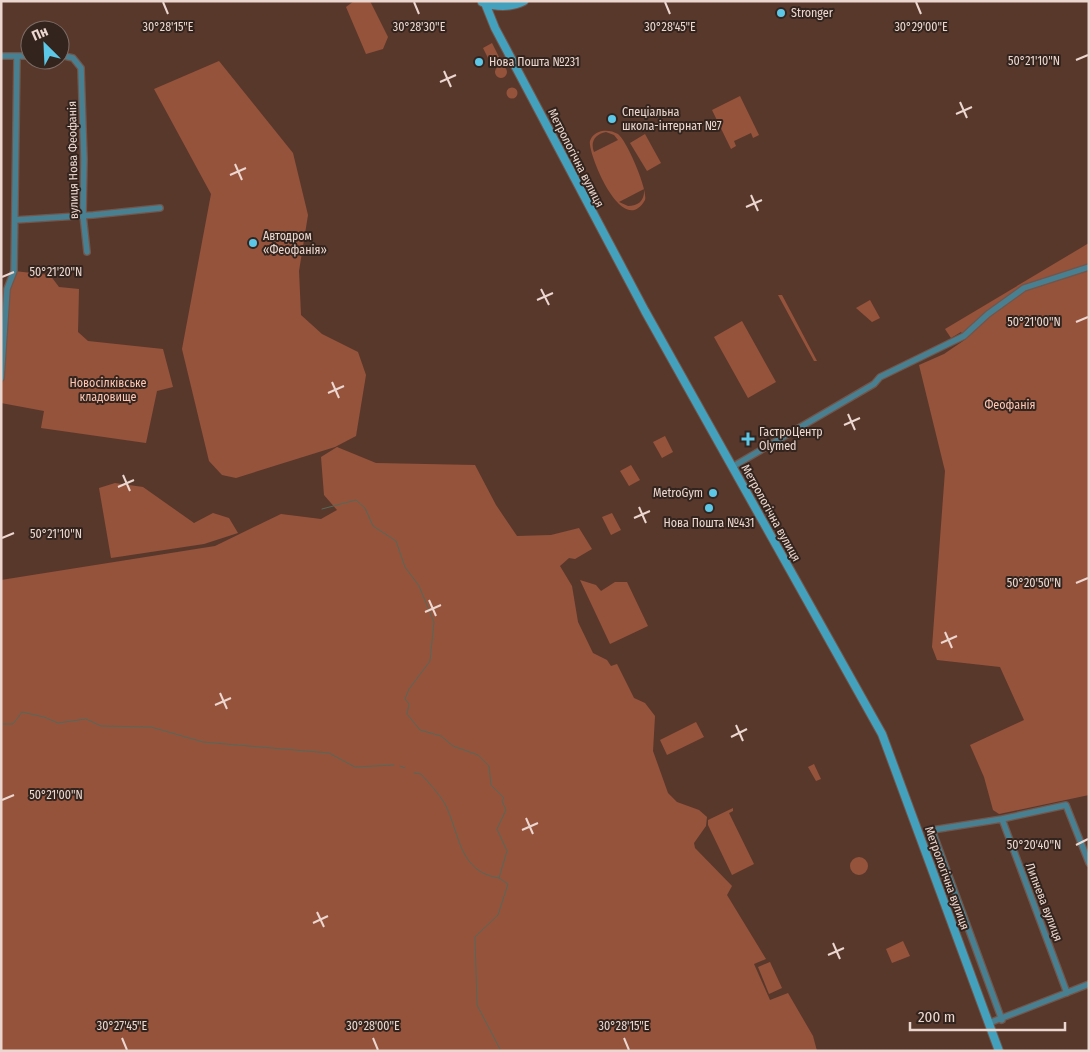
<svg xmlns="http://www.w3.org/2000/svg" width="1090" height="1052" font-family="'Fira Sans Condensed',sans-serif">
  <rect width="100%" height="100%" fill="#59382c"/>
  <!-- green -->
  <path fill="#96533b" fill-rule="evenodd" d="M354 1H370L388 37 383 49 366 54 346 7Z
    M492 43 501 61 492 66 483 48Z
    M219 61 293 153 308 215 299 271 301 315 322 334 358 352 366 375 356 436 335 447 236 478 222 475 209 461 182 349 211 194 154 89Z
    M495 72a6 6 0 1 1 12 0a6 6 0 1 1-12 0Z
    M506.5 93a5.5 5.5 0 1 1 11 0a5.5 5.5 0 1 1-11 0Z
    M740 96 759 135 753 138 751 133 734 141 736 146 731 149 712 110Z
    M602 131C607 130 613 131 618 134 627 141 648 190 645 200 622 240 587 151 590 141 592 135 597 132 602 131ZM606 132 614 135 618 140 594 152C590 142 595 134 606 132ZM644 189C645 200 639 206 628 206L619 202Z
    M645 134 661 163 647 171 630 143Z
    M1089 243V795L999 814 993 810 984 777 970 745 1024 720 1000 667 937 660 932 647 945 471 919 365 944 354 966 339 961 332 951 338 945 329Z
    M14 271 50 275 59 287 79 289 78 332 88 341 163 349 173 387 157 391 146 443 41 428 44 411 1 403 7 289Z
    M778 295H782L817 361H814Z
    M870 300 880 318 872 322 856 308Z
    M742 321 776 382 748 398 714 337Z
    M665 436 673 452 662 458 653 442Z
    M337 447 376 463 475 465 496 505 517 536 551 535 579 528 592 549 575 559 569 558 560 566 572 586 578 622 593 653 607 660 611 666 617 664 634 698 645 703 655 716 653 751 668 793 677 802 699 810 707 817 706 826 694 843 695 848 732 886 727 895 766 959 754 964 770 1000 788 993 813 1036 817 1051H1V580L215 546 281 514 321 519 337 510 324 495 321 457Z
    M631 465 640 480 629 486 620 471Z
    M115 483 143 487 194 523 213 513 229 518 238 533 204 544 111 558 99 488Z
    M612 513 621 530 611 535 602 517Z
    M580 580 596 585 601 591 615 582H627L648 626 610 644Z
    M696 722 704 737 667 755 660 740Z
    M814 764 821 779 816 781 808 767Z
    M733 808V811L729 813 754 864 732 875 708 825V820Z
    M850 866a9 9 0 1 1 18 0a9 9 0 1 1-18 0Z
    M903 941 910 956 892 963 886 949Z
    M770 962 782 988 769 994 758 967Z"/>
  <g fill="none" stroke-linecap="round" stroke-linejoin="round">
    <!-- stream -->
    <path stroke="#53695a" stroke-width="1" d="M322 509 356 500 365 508 373 526 396 541 405 567 419 586 434 622 430 661 409 689 405 699 409 704 407 714 420 730 441 736 453 746 478 755 489 766 491 785 504 798 502 801 506 810 497 829 507 851 499 878 508 884 498 915 475 937 477 1005 501 1051
      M1 724H13L22 712 44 717 58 723 86 719 101 726 151 727 203 742 329 753 355 767 394 765
      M400 766 405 768
      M414 773 421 774C429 783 439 794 445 804 460 833 458 872 499 878"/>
    <!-- street casing -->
    <g stroke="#73554a" stroke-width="8">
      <path id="street" d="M60 55 73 58 81 68 84 159 83 215 87 252
        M1 56H30
        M15 220 93 215 160 208
        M1 378 7 289 14 271 17 56
        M732 467 874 384 880 377 964 336 988 314 1024 288 1089 267
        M1002 819 1067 993
        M1002 1020 932 830 1002 819 1066 805 1089 863
        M989 1023 1089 984"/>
    </g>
    <!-- secondary casing -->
    <g stroke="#73554a" stroke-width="10">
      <path id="secondary" d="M482 2C496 7 510 8 524 1
        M485 3 495 28 645 311 882 734 999 1051"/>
    </g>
    <!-- street -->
    <use href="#street" stroke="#498091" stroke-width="5.5"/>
    <!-- secondary -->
    <use href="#secondary" stroke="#43a1bd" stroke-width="8"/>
  </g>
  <!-- ticks -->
  <path fill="none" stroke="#ecd7d0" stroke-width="2" d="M163 2 168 14M414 2 419 14M665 2 670 14M916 2 921 14M1076 60 1088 55M444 71 451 87M440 82 456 75M960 102 967 118M956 114 972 107M235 164 242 180M230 175 246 168M751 195 758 211M746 207 762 200M2 277 14 272M541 289 549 305M537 300 553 293M1076 322 1088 317M332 382 339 398M328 393 344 386M848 414 855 430M844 425 860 418M123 475 130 491M118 487 134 480M639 507 646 523M634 518 650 511M2 538 14 533M1076 583 1088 578M429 600 436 616M425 612 441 605M945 632 952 648M941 643 957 636M220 693 227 709M215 705 231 698M736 725 743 741M731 737 747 729M2 800 14 795M526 818 533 834M522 830 538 823M1076 845 1088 839M317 912 324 927M313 923 328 916M833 943 840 959M828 955 844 948M122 1038 127 1050M373 1038 378 1050M624 1038 629 1050"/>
  <!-- markers -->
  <g fill="#5cc7e7" stroke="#33241e" stroke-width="2">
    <circle cx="781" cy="13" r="5"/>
    <circle cx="479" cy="62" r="5"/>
    <circle cx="612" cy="119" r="5"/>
    <circle cx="253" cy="243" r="5"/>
    <path d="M745.5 431.5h5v5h5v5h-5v5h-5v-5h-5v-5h5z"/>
    <circle cx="713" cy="493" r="5"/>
    <circle cx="709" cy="508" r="5"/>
  </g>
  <g text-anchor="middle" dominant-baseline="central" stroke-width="4" stroke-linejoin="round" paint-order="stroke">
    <!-- poi labels -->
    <g font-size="12" fill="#ecd7d0" stroke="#33241e" text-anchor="start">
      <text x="791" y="13">Stronger</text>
      <text x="489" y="62">Нова Пошта №231</text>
      <text x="622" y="112">Спеціальна<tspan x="622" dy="14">школа-інтернат №7</tspan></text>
      <text x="263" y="236">Автодром<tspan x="263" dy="14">«Феофанія»</tspan></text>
      <text x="759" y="432">ГастроЦентр<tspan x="759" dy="14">Olymed</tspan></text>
      <text x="703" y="493" text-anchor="end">MetroGym</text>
      <text x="709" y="523" text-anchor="middle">Нова Пошта №431</text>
    </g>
    <!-- street labels -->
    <g font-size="12" fill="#ecd7d0" stroke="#33241e">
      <text transform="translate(576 158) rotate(63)">Метрологічна вулиця</text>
      <text transform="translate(73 160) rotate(-91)">вулиця Нова Феофанія</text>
      <text transform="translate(771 513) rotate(61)">Метрологічна вулиця</text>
      <text transform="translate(947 878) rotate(70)">Метрологічна вулиця</text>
      <text transform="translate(1044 902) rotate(69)">Липнева вулиця</text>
    </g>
    <!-- park labels -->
    <g font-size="12" fill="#fec6b3" stroke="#33241e">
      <text x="108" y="383">Новосілківське<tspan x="108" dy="14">кладовище</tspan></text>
      <text x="1010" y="405">Феофанія</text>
    </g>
  </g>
  <g font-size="12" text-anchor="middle" fill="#ecd7d0" stroke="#33241e" stroke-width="4" stroke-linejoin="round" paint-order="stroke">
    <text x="168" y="31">30°28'15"E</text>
    <text x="419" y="31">30°28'30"E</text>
    <text x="670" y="31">30°28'45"E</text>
    <text x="921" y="31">30°29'00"E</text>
    <text x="1034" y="65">50°21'10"N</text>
    <text x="56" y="276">50°21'20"N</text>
    <text x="1034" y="326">50°21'00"N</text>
    <text x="56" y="538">50°21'10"N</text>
    <text x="1034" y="587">50°20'50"N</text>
    <text x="56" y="799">50°21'00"N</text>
    <text x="1034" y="849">50°20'40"N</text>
    <text x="122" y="1030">30°27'45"E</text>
    <text x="373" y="1030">30°28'00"E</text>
    <text x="624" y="1030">30°28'15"E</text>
  </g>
  <!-- border -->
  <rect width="1090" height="1052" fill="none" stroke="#ecd7d0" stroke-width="5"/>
  <!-- north arrow -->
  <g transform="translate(45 45) rotate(336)"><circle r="24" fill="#33241e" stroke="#7d6c65"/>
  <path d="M0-4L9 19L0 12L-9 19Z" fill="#5cc7e7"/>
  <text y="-8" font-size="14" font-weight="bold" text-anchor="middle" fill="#ecd7d0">Пн</text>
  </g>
  <!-- scale -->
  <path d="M910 1022v8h155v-8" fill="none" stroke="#ecd7d0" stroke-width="2.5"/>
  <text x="918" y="1022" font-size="15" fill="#ecd7d0" stroke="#33241e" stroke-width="4" paint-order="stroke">200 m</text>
</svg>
